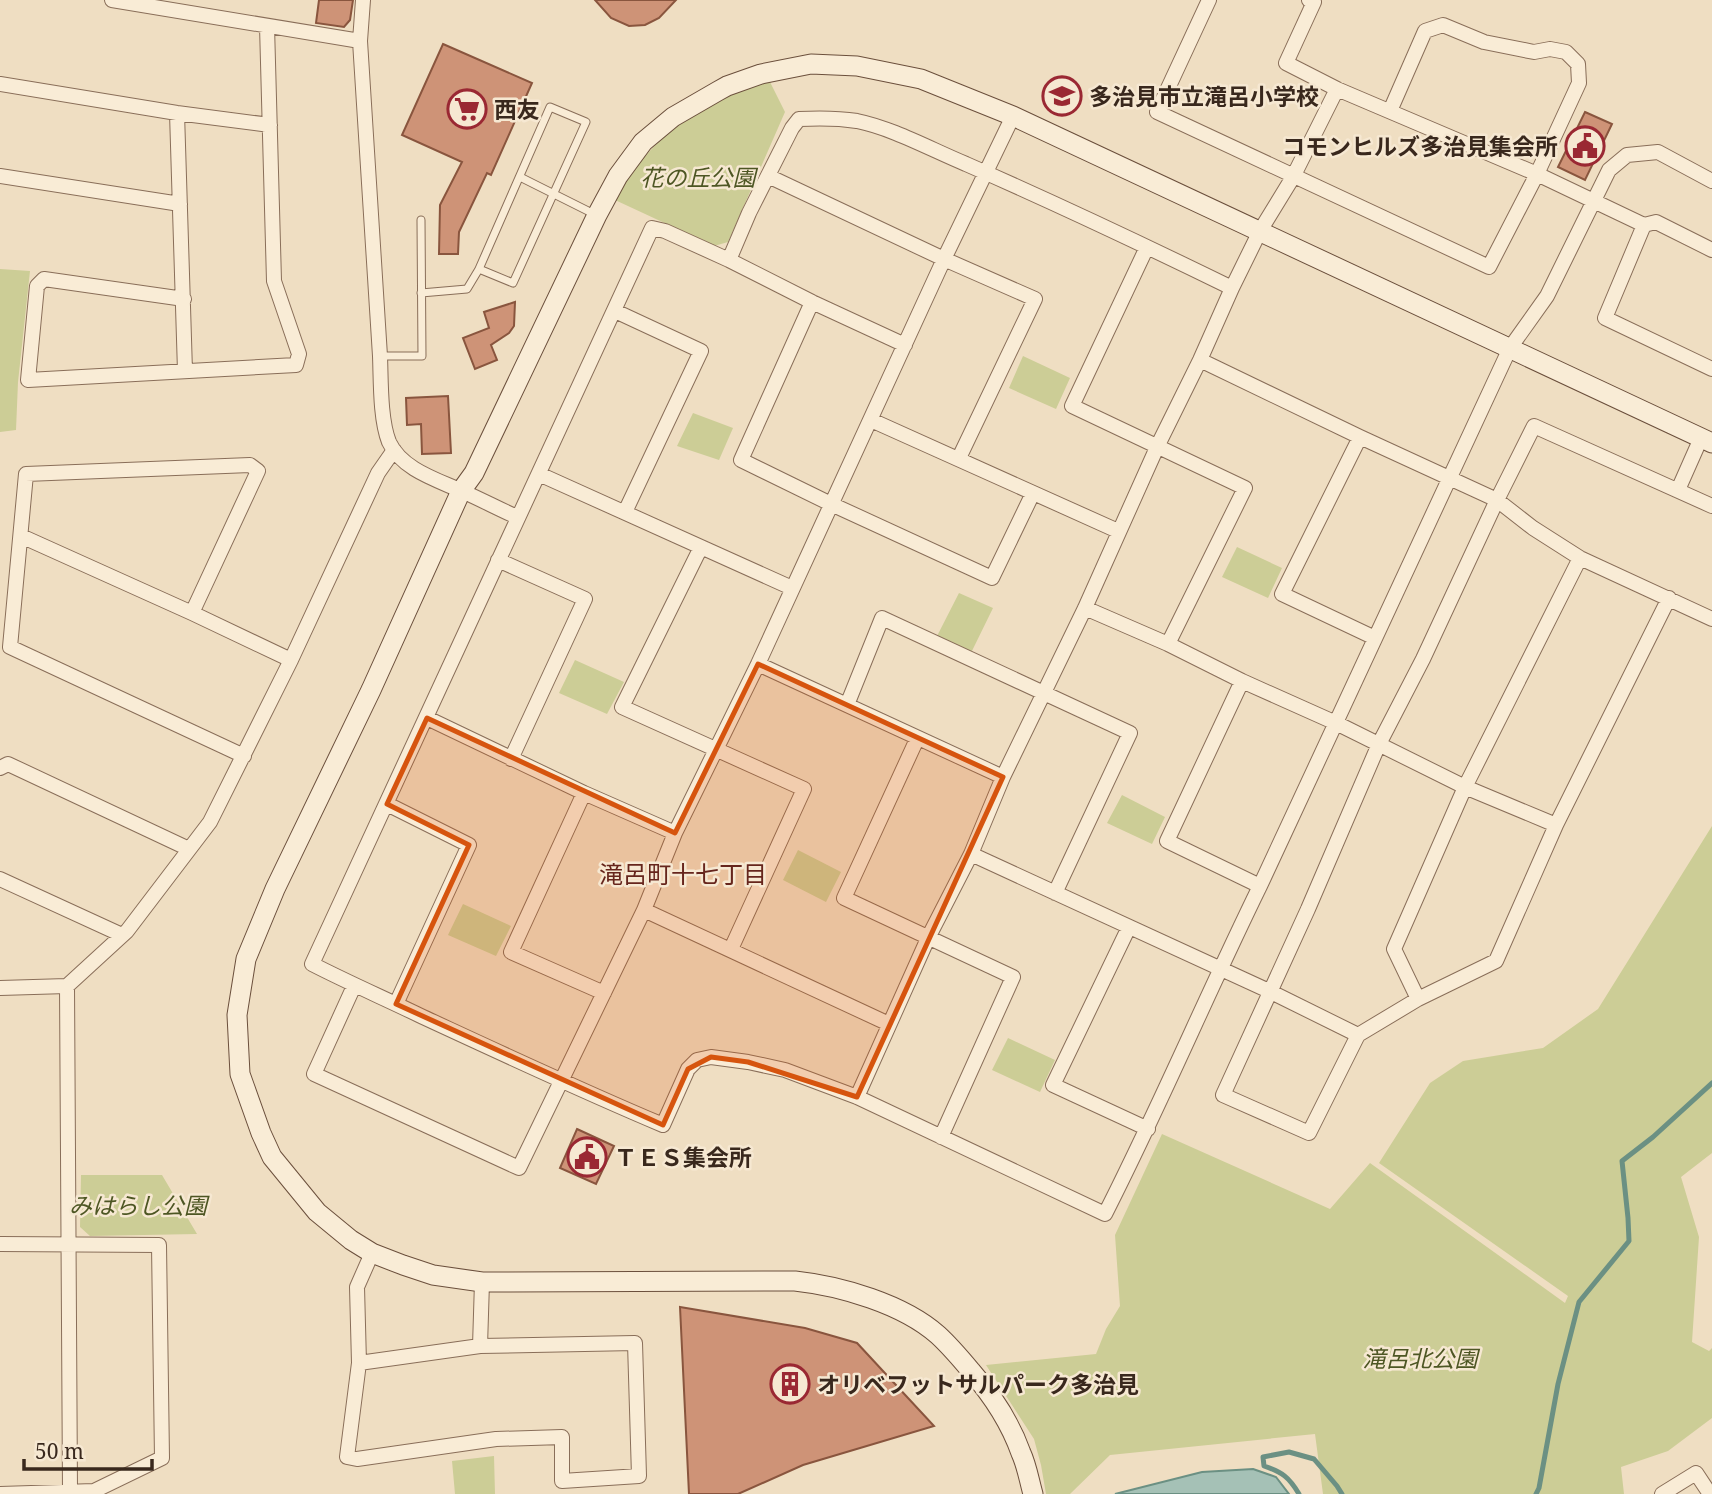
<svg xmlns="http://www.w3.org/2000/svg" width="1712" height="1494" font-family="'Noto Serif','Noto Sans JP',serif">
  <rect width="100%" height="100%" fill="#efdec2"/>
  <!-- green -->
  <path fill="#cccd96" d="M769 80 785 112 728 242 714 246 615 200 631 171 662 138 698 111 734 92Z
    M0 269 30 271 18 382 16 430 0 432Z
    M1023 356 1070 378 1056 409 1009 388Z
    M693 413 733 428 719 460 677 446Z
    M1237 547 1282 568 1268 598 1222 577Z
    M959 593 993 608 970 655 935 640Z
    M575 660 624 682 607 714 559 693Z
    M1122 795 1165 817 1152 844 1107 823Z
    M1712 826V1153L1681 1177 1699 1237 1692 1342 1709 1351 1712 1348V1418L1668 1451 1621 1467 1624 1494H1323L1315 1434 1110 1455 1070 1494H1046L1041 1465 1034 1439 986 1365 1096 1354 1106 1329 1120 1306 1115 1235 1162 1134 1330 1209 1370 1163 1565 1303 1568 1296 1379 1163 1430 1083 1463 1061 1543 1048 1598 1009Z
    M798 850 841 872 826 902 783 880Z
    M463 904 511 926 496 956 448 935Z
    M1008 1038 1055 1060 1040 1092 992 1070Z
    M81 1175H162L197 1234 90 1236 80 1227Z
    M494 1456 495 1494H455L452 1461Z"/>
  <!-- water -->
  <path fill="#a5c1b6" stroke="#6b9083" stroke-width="2" d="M1253 1469 1276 1477 1289 1494H1115L1202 1472Z"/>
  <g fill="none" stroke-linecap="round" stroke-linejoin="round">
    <!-- stream -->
    <path stroke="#6b9083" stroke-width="5" d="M1299 1494C1289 1477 1282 1472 1264 1466L1263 1457 1289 1452 1314 1459 1337 1486 1342 1494
      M1536 1494 1539 1488 1558 1384 1579 1302 1629 1241 1628 1218 1622 1161 1653 1137 1712 1083"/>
  </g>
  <!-- building -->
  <path fill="#ce9377" stroke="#89553e" stroke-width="2" d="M319 0H353L350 20 344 27 316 23Z
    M595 0H676L659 18 645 25 629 26 611 18Z
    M443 44 532 83 491 175 487 173 459 232 458 254H439L440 205 462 162 402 135Z
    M1585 112 1612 124 1585 180 1558 167Z
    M515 302 514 326 509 333 491 345 497 360 475 369 463 338 489 328 484 312Z
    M448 396 451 453 422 454 421 424 407 425 406 398Z
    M577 1129 614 1146 596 1184 560 1168Z
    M680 1307 805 1328 857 1343 934 1426 803 1465 738 1494H689Z"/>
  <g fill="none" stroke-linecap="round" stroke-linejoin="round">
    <!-- lane casing -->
    <g stroke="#896e59" stroke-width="9">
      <path id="lane" d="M520 177 594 214
        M421 293 467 289 479 269 513 283 586 122 550 107 479 269
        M380 356H422L421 220"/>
    </g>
    <!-- street casing -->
    <g stroke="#896e59" stroke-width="16">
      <path id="street" d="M112 0 360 41
        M363 0 360 41 380 356C381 381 380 419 389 442 402 470 438 480 464 492 482 500 499 509 517 517
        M1209 0 1157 112 1489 267 1537 174 1579 83 1578 64 1566 52 1550 49 1534 52 1484 42 1443 25 1425 31 1390 111
        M1309 0 1314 2 1286 63 1337 89
        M0 84 177 113 270 125
        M177 113 185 371
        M0 176 180 204
        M768 176 944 259 1035 299 959 458
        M1147 247 1072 406 1245 488 1168 644
        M1712 250 1656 222 1644 225 1605 318 1712 369
        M729 260 749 213 792 128 799 119C818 118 838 118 857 121 892 128 932 150 966 164 1055 203 1144 245 1232 288
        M184 299 44 279 37 286 28 380 296 365 299 354 274 281 267 26
        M812 302 741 460 831 504 992 578 1033 493
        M615 311 701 351 625 512
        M905 345 812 302 729 260 665 231 652 228 312 964C349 983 386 999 423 1017 503 1054 582 1091 663 1125L688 1069 697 1060 711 1057 748 1062 785 1070 857 1097 1105 1214C1160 1106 1207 994 1260 886L1510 348 1547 296 1609 170 1627 155 1658 152 1712 181
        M1200 360 1360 437 1497 500 1533 528 1580 558 1712 619
        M871 420 1118 531
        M1360 437 1282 594 1375 638
        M539 474 792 588
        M1678 490 1701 438
        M21 536 192 613 291 660
        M701 547 622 707 804 789 731 949
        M498 560 585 599 511 759
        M1669 598 1556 825 1496 961 1418 999 1358 1035 1309 1133 1223 1095 1308 909 1379 744 1423 659 1497 500 1534 426 1712 506
        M1085 608 1168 644 1242 681 1336 723 1465 787 1556 825
        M192 613 258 471 250 465 26 474 10 647 244 756
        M758 664 1003 777
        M1242 681 1167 841 1260 886
        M847 705 882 618 1130 733 1055 893
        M427 718 584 793 675 833
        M917 739 844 898 1013 977 941 1137
        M0 768 8 764 189 849
        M584 793 511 952 604 993
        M387 804 469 845 396 1004
        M971 854 1269 991 1358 1035
        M0 879 122 935
        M644 910 889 1024
        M1129 927 1053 1085 1148 1129
        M67 986 70 1491
        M354 986 314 1074 519 1168 644 910 675 833 758 664 944 259 1013 116
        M0 988 67 986 127 931 210 822 291 660 378 473 394 450
        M1418 999 1394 949 1465 787 1580 558
        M857 1097 929 936 971 854 1003 777 1085 608 1158 445 1200 360 1232 288 1260 231 1293 177 1337 89 1537 174 1644 225
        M0 1244 159 1245 162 1458 94 1491 0 1494
        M372 1253 357 1287 359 1363 347 1457 357 1459 496 1439 562 1437V1481L639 1476 635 1343 480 1346 482 1282
        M359 1363 480 1346
        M1662 1494 1696 1473 1710 1494"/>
    </g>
    <!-- secondary casing -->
    <g stroke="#6b4f3c" stroke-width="21">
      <path id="secondary" d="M1033 1494C1029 1480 1027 1466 1021 1453 1010 1422 992 1395 971 1371 961 1359 950 1346 938 1335 903 1304 841 1286 795 1281L482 1282 433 1275 403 1265 372 1253 351 1240 317 1212 272 1157 261 1133 240 1074 237 1015 246 959 275 889 371 690 461 491 474 473 597 215 618 176 643 142 673 117 718 91 727 86 761 74 811 64 857 66 921 79 1013 116 1712 443"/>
    </g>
    <!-- lane -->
    <use href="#lane" stroke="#f9ecd6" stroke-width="7"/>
    <!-- street -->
    <use href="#street" stroke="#f9ecd6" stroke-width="14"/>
    <!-- secondary -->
    <use href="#secondary" stroke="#f9ecd6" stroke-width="19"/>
  </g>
  <!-- marked area -->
  <path fill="#d6540e" fill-opacity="0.2" stroke="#d6540e" stroke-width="5" stroke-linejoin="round" d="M758 664 1003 777 857 1097 748 1062 711 1057 688 1069 663 1125 396 1004 469 845 387 804 427 718 675 833Z"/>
  <!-- icons -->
  <defs>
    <g id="school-ring" transform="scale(2.0125)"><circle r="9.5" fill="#f6e8d2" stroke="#9a2833" stroke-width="1.5"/><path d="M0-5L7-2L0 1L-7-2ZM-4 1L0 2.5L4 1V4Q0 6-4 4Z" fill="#9a2833"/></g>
    <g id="supermarket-ring" transform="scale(2.0125)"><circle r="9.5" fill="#f6e8d2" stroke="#9a2833" stroke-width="1.5"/><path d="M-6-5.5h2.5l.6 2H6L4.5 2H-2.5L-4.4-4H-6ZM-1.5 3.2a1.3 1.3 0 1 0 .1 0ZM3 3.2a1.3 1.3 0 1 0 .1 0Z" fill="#9a2833"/></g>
    <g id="civic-ring" transform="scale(2.0125)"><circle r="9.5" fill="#f6e8d2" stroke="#9a2833" stroke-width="1.5"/><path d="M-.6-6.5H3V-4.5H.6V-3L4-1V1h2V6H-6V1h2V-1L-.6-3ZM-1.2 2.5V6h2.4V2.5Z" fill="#9a2833"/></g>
    <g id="building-ring" transform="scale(2.0125)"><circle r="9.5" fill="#f6e8d2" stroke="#9a2833" stroke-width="1.5"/><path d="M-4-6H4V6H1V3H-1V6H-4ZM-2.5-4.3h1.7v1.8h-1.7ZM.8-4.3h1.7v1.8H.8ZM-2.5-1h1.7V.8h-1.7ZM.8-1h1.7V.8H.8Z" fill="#9a2833"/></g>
  </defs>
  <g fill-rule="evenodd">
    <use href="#school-ring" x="1062" y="96"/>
    <use href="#supermarket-ring" x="467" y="109"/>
    <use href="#civic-ring" x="1585" y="146"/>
    <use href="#civic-ring" x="587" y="1157"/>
    <use href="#building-ring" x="790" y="1384"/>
  </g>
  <g text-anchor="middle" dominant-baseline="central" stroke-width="5" stroke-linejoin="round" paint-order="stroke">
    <!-- poi labels -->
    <g font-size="23" font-weight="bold" fill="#39281d" stroke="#f6e8d2" text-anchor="start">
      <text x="1089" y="96">多治見市立滝呂小学校</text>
      <text x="494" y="109">西友</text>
      <text x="1558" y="146" text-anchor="end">コモンヒルズ多治見集会所</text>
      <text x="614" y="1157">ＴＥＳ集会所</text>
      <text x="817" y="1384">オリベフットサルパーク多治見</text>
    </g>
    <!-- park labels -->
    <g font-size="23" font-style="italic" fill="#4d5623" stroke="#f6e8d2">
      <text x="698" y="177">花の丘公園</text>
      <text x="138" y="1205">みはらし公園</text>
      <text x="1420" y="1358">滝呂北公園</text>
    </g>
    <!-- neighbourhood labels -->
    <g font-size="24" fill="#66251c" stroke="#f6e8d2">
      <text x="683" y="873">滝呂町十七丁目</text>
    </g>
  </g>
  <!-- scale -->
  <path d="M24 1459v10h128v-10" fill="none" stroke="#39281d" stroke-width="3.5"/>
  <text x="35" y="1459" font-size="21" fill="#39281d" stroke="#f6e8d2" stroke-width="5" paint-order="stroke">50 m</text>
</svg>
